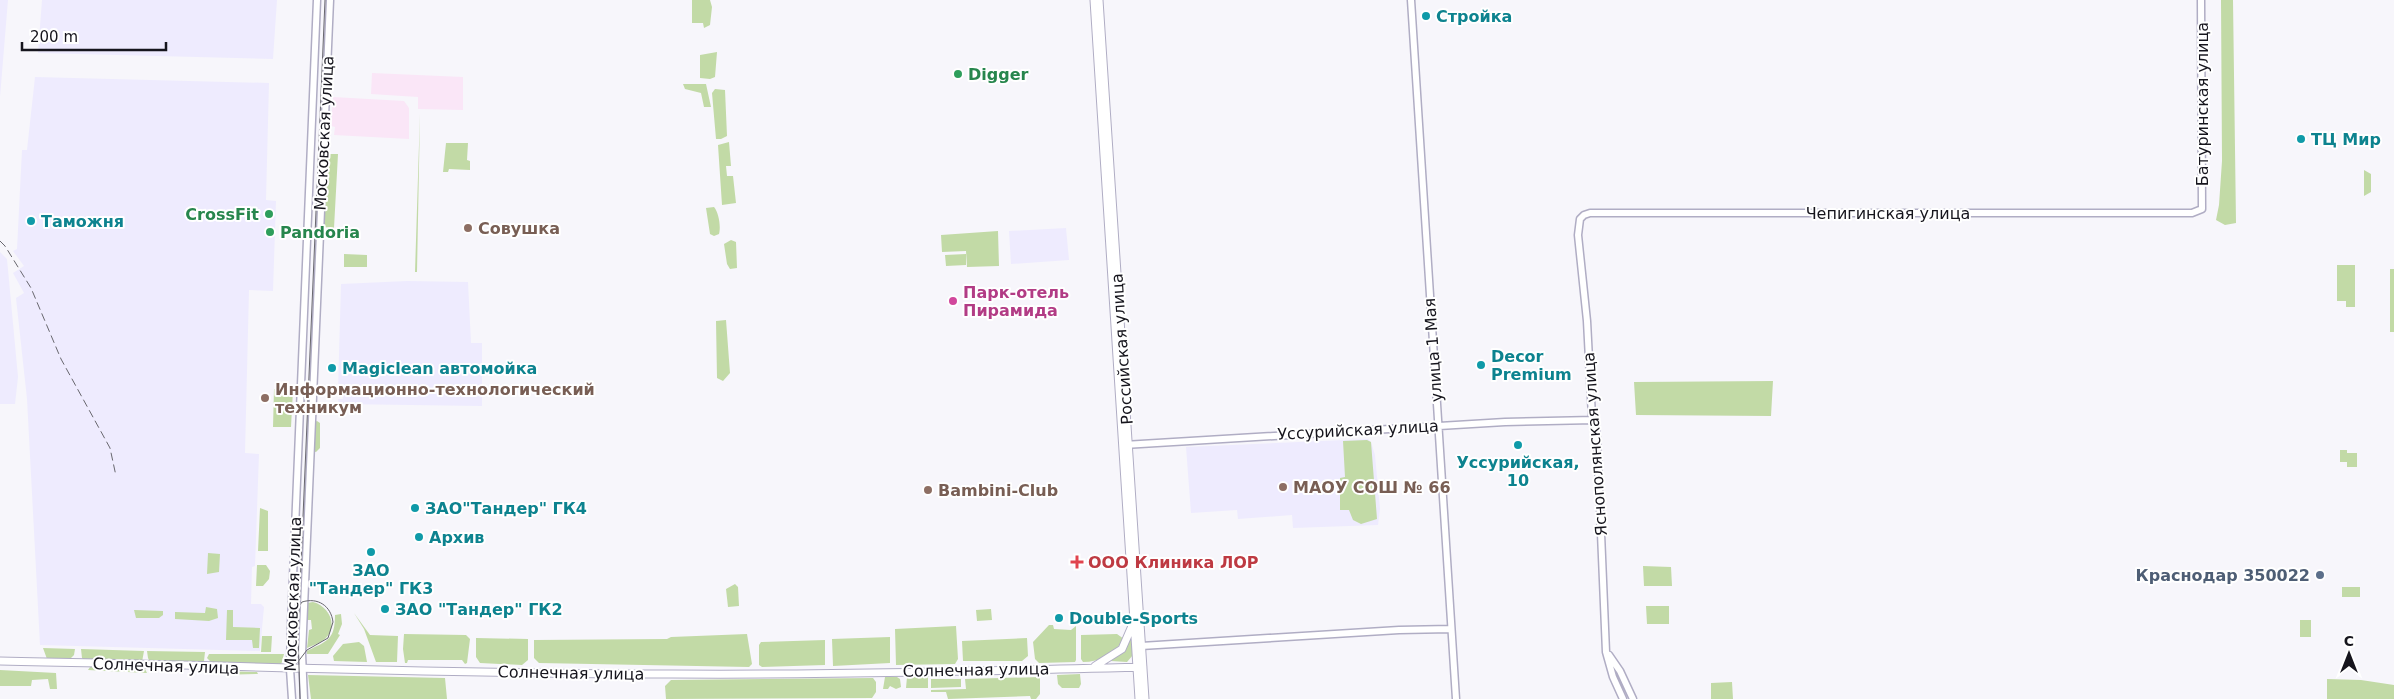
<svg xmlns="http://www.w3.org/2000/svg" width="2394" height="699" font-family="'DejaVu Sans',sans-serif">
  <rect width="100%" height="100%" fill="#f7f6fb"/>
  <!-- commercial -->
  <path fill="#fae6f7" d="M372 73 463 77V110L418 109V97L371 94Z
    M333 97 404 101 409 108V139L334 135 335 127 331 126Z"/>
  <!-- built -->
  <path fill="#eeebfe" d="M0 0H8L0 97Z
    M42 0H277L273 59 38 53Z
    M35 77 269 83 266 200 276 201 273 291 249 290 245 453 259 454 255 566 252 567 251 604H261L264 607 260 651 40 645 27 399 16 298 24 293 13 273 24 266 13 251 17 249 22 150H27Z
    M1066 228 1069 260 1011 264 1009 231Z
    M0 252 7 259 18 377 15 404H0Z
    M407 281 468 282 471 343H482V406L339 404 338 399H343L342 391H338L341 284Z
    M1368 439 1371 442 1375 455 1380 509 1378 525 1293 528 1292 515 1238 519 1237 510 1191 513 1186 447Z"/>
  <!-- green -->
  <path fill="#c2daa6" d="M692 0H710L712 7 710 25 704 28 703 23H692Z
    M2221 0H2233L2236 223 2225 225 2216 220 2219 205 2222 161Z
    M717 52 715 77 710 79 700 78V55Z
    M683 84H706L711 107H704L701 93 685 89Z
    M715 89 725 90 727 136 721 139H716L712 93Z
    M420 113 417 272H415Z
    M729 142 731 166H726L727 176H733L736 203 722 205 718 145Z
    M446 143H468L467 160 470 161V170L449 169 448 172H443Z
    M327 154H338L334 228 323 227Z
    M2364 170 2371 174V192L2364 196Z
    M714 207C719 213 721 227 719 234L714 236 710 234 706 208Z
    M998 231 999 266 967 267 966 251 942 252 941 235Z
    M731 240 736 242 737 268 730 269 727 264 724 244Z
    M344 254 367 255V267H344Z
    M966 254V265L946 266 945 255Z
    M2337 265H2355V307H2346V301H2337Z
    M2390 269H2394V332H2390Z
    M726 320 730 373 723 381 717 378 716 321Z
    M1773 381 1771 416 1636 415 1634 382Z
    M274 389 293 390 291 427H273Z
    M317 421 320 423V448L316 452 312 451 313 423Z
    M1367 440 1371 442 1377 519 1361 524 1353 520 1349 510H1340V478L1345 477 1343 441Z
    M2340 450H2347V453H2357V467H2347V462H2340Z
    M260 508 268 511V551H258Z
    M208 553 220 554 219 572 207 574Z
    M257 565H266L270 571 269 579 263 586H256Z
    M1643 566 1671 567 1672 586H1644Z
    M735 584 738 587 739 606 728 607 726 589Z
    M2342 587H2360V597H2342Z
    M313 602C329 606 339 626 325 639 320 643 313 645 307 648L309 630 312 629 311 620H308L307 603Z
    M1646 606H1669V624H1647Z
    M206 607 217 609 218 618 209 621 175 619V612L205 613Z
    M991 609 992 620 977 621 976 610Z
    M134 610 163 611V615L159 618H136Z
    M227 610H233V627L260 628 259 648H253L252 640H226Z
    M354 613 370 635 398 636 397 662H376L364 629Z
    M341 614 342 624 338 634 340 635 328 654H307V651C327 641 335 640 335 615Z
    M2300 620H2311V637H2300Z
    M1049 625H1053L1054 629 1071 630 1076 626V660L1075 662 1039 663 1035 659 1033 642Z
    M956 626 958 659 955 664 896 665 895 629Z
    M404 634 466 635 470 639 467 663 465 664 462 660H408L407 663H405L403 649Z
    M747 634 752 664 749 667 539 663 534 658V640L667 639 671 637Z
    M1117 634 1124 639C1114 654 1100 662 1083 662L1081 659V635Z
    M262 636H272L271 652H261Z
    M890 637V663L833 666 832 639Z
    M1131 637 1133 655 1127 662 1111 661Z
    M476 638 528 639V660L522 665 480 663 476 657Z
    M1027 638 1028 656 1022 661H963L962 641Z
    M825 640V665L762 667 759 665V645L761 642Z
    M359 642 364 646 367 662 334 661 333 656 343 644Z
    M43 648 75 649 74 655 70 659H47Z
    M81 649 144 651 142 662 84 660 82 658Z
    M147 651 205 652 204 661 202 663 150 662 148 658Z
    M209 654H284L281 665 212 663 207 658Z
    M90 667 145 669 147 673 88 670Z
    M0 670 56 673 57 689H50L48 679 32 680 31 686H0Z
    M218 671 257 672 258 674 217 675Z
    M1039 673V675H931Z
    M1080 674 1081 684 1079 688H1062L1058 684 1057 675Z
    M308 675 445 678 447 699H311Z
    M928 675V688H906L907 677Z
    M885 677H897L900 679 901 687 896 689 890 686 888 689H883Z
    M1040 677V694L1036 699H1031L1030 696 948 699 946 692H931V690L966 689 965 679Z
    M873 678 876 682V692L872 698 666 699 665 686 671 680Z
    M931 679H961V687L931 688Z
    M2327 679 2361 680 2394 685V699H2327Z
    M1732 682 1733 699H1711V683Z"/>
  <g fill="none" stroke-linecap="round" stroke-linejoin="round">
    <!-- tertiary casing -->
    <g stroke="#b0adc4" stroke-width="9">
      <path id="tertiary" d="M1411 0 1456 699
        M1124 445 1505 422 1594 420
        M1141 646 1399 630 1451 629
        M1609 655 1620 671 1633 699
        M292 699 290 669 291 625 317 0
        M304 699 302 654 330 0
        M1623 699 1613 677 1606 652 1597 438 1596 426 1592 417 1587 321 1578 235 1580 219 1584 215 1590 213H2192L2202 209 2201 0"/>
    </g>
    <!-- secondary casing -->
    <g stroke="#b0adc4" stroke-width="9">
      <path id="secondary" d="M1094 0 1139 699
        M1099 0 1145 699
        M0 661C224 665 448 674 672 674 829 675 986 671 1143 667
        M1095 666 1122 649 1132 626"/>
    </g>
    <!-- tertiary -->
    <use href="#tertiary" stroke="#fff" stroke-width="6"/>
    <!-- secondary -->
    <use href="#secondary" stroke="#fff" stroke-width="7"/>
    <!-- tram -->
    <path stroke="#68676e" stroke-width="1" d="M297 663 307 650 328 638 333 622C331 606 318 597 302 602L297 609
      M300 699 298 634 325 0"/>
    <!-- rail -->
    <path stroke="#68676e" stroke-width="1" stroke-dasharray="8 4" stroke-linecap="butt" d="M0 241 5 246 31 288 61 359 110 448 116 476"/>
  </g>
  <!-- markers -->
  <g fill="#0f9aa8" stroke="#fff" stroke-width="2">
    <circle cx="1426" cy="16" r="5"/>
    <circle cx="2301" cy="139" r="5"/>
    <circle cx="31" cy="221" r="5"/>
    <circle cx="1481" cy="365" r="5"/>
    <circle cx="332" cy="368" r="5"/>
    <circle cx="1518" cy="445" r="5"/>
    <circle cx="415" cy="508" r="5"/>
    <circle cx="419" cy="537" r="5"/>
    <circle cx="371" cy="552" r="5"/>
    <circle cx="385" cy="609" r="5"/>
    <circle cx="1059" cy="618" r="5"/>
  </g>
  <g fill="#2e9e5b" stroke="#fff" stroke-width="2">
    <circle cx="958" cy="74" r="5"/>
    <circle cx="269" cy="214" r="5"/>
    <circle cx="270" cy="232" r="5"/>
  </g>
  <g fill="#8d6e63" stroke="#fff" stroke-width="2">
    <circle cx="468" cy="228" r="5"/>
    <circle cx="265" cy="398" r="5"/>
    <circle cx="1283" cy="487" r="5"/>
    <circle cx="928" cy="490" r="5"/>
  </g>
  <circle fill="#d1479c" stroke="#fff" stroke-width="2" cx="953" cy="301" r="5"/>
  <path fill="#e0444e" stroke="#fff" stroke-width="2" d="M1074.5 554.5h5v5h5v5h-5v5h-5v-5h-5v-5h5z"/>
  <circle fill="#5c6f8a" stroke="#fff" stroke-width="2" cx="2320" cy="575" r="5"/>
  <g text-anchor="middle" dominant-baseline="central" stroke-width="4" stroke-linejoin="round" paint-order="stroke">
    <!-- culture labels -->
    <g font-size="16" font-weight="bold" fill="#0d838f" stroke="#fff" text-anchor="start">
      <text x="1436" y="16">Стройка</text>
      <text x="2311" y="139">ТЦ Мир</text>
      <text x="41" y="221">Таможня</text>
      <text x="1491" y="356">Decor<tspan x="1491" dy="18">Premium</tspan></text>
      <text x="342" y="368">Magiclean автомойка</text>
      <text x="1518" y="462" text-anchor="middle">Уссурийская,<tspan x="1518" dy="18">10</tspan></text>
      <text x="425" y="508">ЗАО"Тандер" ГК4</text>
      <text x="429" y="537">Архив</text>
      <text x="371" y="570" text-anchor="middle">ЗАО<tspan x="371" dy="18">"Тандер" ГК3</tspan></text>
      <text x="395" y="609">ЗАО "Тандер" ГК2</text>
      <text x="1069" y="618">Double-Sports</text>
    </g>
    <!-- leisure labels -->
    <g font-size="16" font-weight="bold" fill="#27864d" stroke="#fff" text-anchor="start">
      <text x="968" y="74">Digger</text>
      <text x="259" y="214" text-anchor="end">CrossFit</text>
      <text x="280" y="232">Pandoria</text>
    </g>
    <!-- street labels -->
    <g font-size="16" fill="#16151d" stroke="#fff">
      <text transform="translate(2202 104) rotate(-90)">Батуринская улица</text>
      <text transform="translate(324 133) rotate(-87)">Московская улица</text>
      <text x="1888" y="213">Чепигинская улица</text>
      <text transform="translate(1122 349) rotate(-94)">Российская улица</text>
      <text transform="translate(1433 350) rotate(-94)">улица 1 Мая</text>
      <text transform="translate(1358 430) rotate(-3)">Уссурийская улица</text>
      <text transform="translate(1595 444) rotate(-94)">Яснополянская улица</text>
      <text transform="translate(293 594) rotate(-88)">Московская улица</text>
      <text transform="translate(166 666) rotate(2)">Солнечная улица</text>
      <text transform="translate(976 670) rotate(-1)">Солнечная улица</text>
      <text transform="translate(571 673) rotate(1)">Солнечная улица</text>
    </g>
    <!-- education labels -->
    <g font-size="16" font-weight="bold" fill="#785e54" stroke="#fff" text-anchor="start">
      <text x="478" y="228">Совушка</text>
      <text x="275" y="389">Информационно-технологический<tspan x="275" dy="18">техникум</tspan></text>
      <text x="1293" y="487">МАОУ СОШ № 66</text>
      <text x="938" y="490">Bambini-Club</text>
    </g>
    <!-- hotel labels -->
    <g font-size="16" font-weight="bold" fill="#b23c85" stroke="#fff" text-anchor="start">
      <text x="963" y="292">Парк-отель<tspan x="963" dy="18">Пирамида</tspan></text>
    </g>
    <!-- health labels -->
    <g font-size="16" font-weight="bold" fill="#be3a42" stroke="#fff" text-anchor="start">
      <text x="1088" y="562">ООО Клиника ЛОР</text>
    </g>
    <!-- service labels -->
    <g font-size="16" font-weight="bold" fill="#4e5e75" stroke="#fff" text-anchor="end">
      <text x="2310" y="575">Краснодар 350022</text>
    </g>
  </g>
  <!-- north arrow -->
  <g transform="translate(2349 654)" stroke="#ffffff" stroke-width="4" paint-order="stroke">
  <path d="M0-4L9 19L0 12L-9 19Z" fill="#16151d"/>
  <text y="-8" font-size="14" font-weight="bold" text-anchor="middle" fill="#16151d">С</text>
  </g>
  <!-- scale -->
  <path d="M22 42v8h144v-8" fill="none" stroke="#16151d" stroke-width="2.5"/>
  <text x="30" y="42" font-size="15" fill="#16151d" stroke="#ffffff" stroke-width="4" paint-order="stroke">200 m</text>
</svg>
